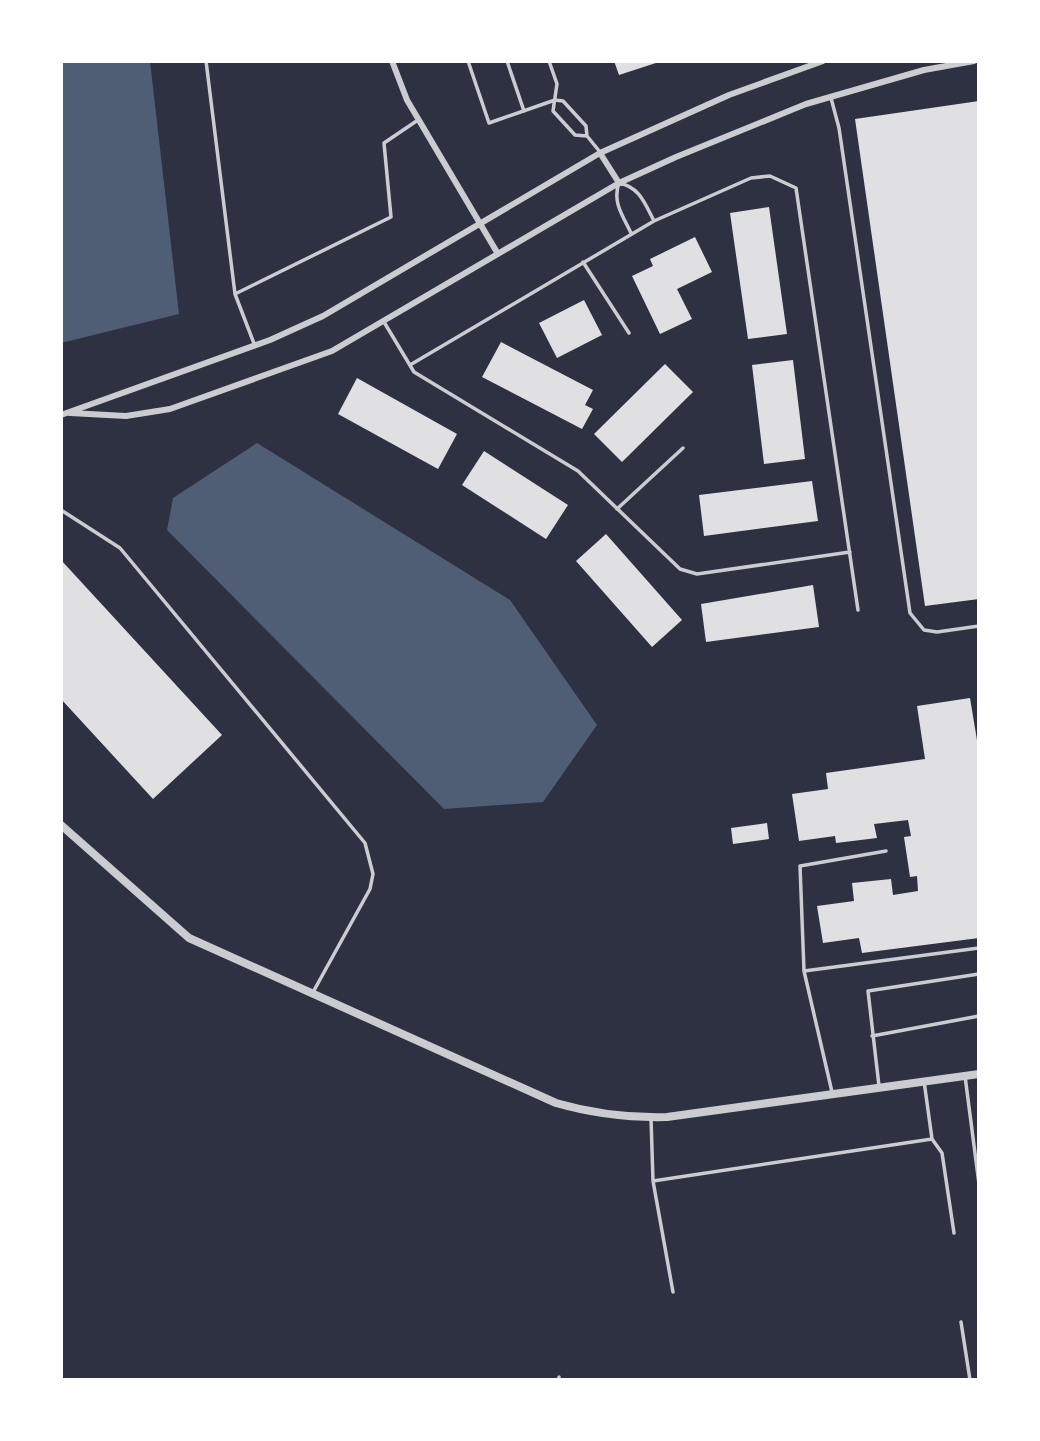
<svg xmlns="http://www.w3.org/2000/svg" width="1040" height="1441" font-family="'Golos Text',sans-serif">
  <rect width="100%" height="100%" fill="#2d3142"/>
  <!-- water -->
  <path fill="#4f5d75" d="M61 61H150L179 314 61 343Z
    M257 443 510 600 597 725 543 802 444 809 167 530 173 498Z"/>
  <!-- building -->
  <path fill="#e0e0e3" d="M614 61H659V62L619 75Z
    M979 101V599L925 606 855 119Z
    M769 207 787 334 748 339 730 213Z
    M695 237 712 272 677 289 692 319 660 334 632 276 653 266 650 259Z
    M584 300 602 335 557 358 539 323Z
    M501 342 593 390 585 405 593 409 582 429 482 377Z
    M793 360 805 459 764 464 752 365Z
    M665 364 693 392 622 462 594 434Z
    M357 378 457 434 438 469 338 414Z
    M484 451 568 505 546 539 462 485Z
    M812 481 818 521 704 536 699 495Z
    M606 534 682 620 652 647 576 561Z
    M61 560 222 735 153 799 61 699Z
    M813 585 819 627 706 642 701 604Z
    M970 698 979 752V938L862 953 859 938 823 943 817 906 854 901 852 883 891 879 893 895 918 891 917 876 910 877 904 837 911 836 908 820 874 824 877 838 836 843 835 836 799 841 792 794 828 789 826 773 925 759 917 706Z
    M767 823 769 839 733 844 731 828Z"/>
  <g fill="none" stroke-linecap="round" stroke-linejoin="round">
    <!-- service -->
    <path stroke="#caccd0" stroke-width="3.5" d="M206 61 235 294
      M468 61 489 123 555 100 563 101 586 126 587 136 600 152
      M507 61 524 111
      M549 61 557 84 553 111 575 135 587 136
      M831 98 839 128 910 613 924 630 937 632 979 626
      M631 233C623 216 612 202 619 183 640 187 645 204 654 221
      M583 262 629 333
      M384 322 414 372 578 471 680 569 697 574 850 552
      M255 346 235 294 391 217 384 143 418 120
      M410 365 654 221 751 178 770 176 796 188 858 610
      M617 509 683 448
      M61 510 120 548 365 843 373 874 370 889 312 994
      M804 971 979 948
      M872 1036 979 1016
      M965 1076 979 1184
      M879 1086 868 991 979 974
      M832 1092 804 971 800 866 886 851
      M651 1118 653 1181 673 1292
      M932 1139 942 1153 954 1233
      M653 1181 932 1139 924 1081
      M961 1322 970 1380
      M559 1377V1380"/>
    <!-- minor -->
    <path stroke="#caccd0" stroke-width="6" d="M392 61 407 100 498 254
      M600 153 619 183
      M70 413 126 416 170 409 332 351 619 183 676 157 806 104 924 70 974 61
      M61 415 270 340 323 316 600 153 729 95 823 61"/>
    <!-- tertiary -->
    <path stroke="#caccd0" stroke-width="8" d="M61 825 189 938 556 1103C594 1114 628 1118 667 1117L979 1074"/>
  </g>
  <!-- border -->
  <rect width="1040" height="1441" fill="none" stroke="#ffffff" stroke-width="126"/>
</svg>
